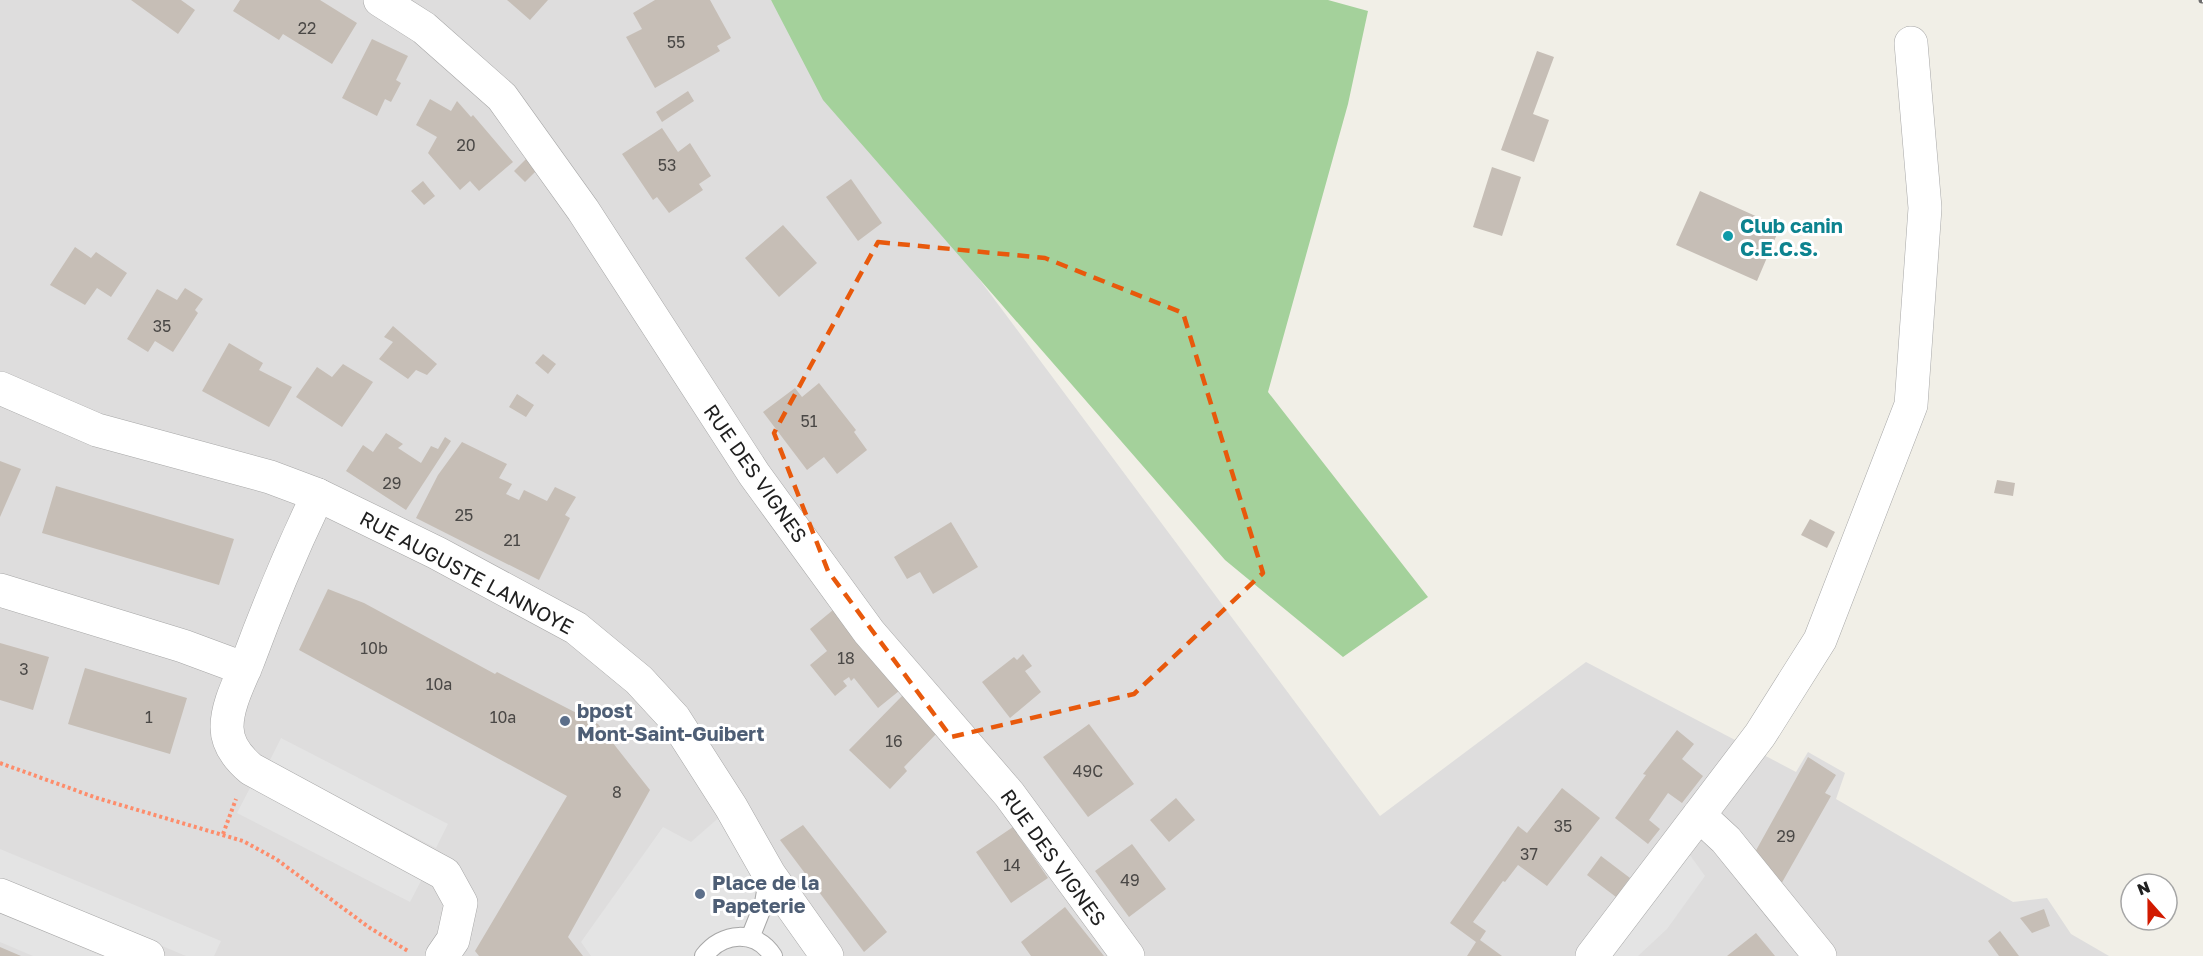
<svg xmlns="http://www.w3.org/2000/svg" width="2203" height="956" font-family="'Golos Text',sans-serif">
  <rect width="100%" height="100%" fill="#f1efe7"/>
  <!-- residential -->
  <path fill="#dedddd" d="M0 0H771L1380 816 1586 662 1796 772 1808 752 1845 773 1836 799 2013 902 2047 898 2071 934 2109 956H0Z"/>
  <!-- forest -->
  <path fill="#a4d19b" d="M771 0H1328L1368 11 1348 104 1268 392 1428 597 1343 657 1225 560 823 100Z"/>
  <!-- parking -->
  <path fill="#e4e4e4" d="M281 738 448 824 436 848 269 762Z
    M251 786 424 875 410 902 237 813Z
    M731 807 827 956H591L581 942 663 827 691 842Z
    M0 849 221 941 214 956H186L0 878Z
    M1687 851 1705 876 1667 929 1638 956H1606Z
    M0 912 101 956H33L0 942Z"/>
  <!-- building -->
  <path fill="#c6beb6" d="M131 0H181L195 10 178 34Z
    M240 0H320L357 23 332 64 283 34 279 40 233 11Z
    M507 0H548L530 20Z
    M655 0H710L731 38 717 46 720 51 655 88 626 37 642 29 633 13Z
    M372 39 408 56 396 80 401 83 391 102 385 99 377 116 342 98Z
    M1537 51 1554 57 1533 114 1549 120 1534 162 1501 150Z
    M688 91 694 101 662 122 656 112Z
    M430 99 451 111 457 101 471 117 473 115 513 162 479 191 470 181 460 190 428 153 437 137 416 125Z
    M662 128 678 152 690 143 711 176 699 184 703 190 669 213 657 197 653 200 622 154Z
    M526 159 537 170 525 182 514 171Z
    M1492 167 1521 177 1502 236 1473 227Z
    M851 179 882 223 858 241 826 197Z
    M423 181 435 196 424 205 411 191Z
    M1700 191 1780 227 1757 281 1676 245Z
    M783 225 817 263 779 297 745 258Z
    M75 247 91 258 96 252 127 273 111 297 97 288 85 305 50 285Z
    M185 288 203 299 195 310 198 313 173 352 155 341 148 352 127 339 157 289 177 300Z
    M393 326 437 364 427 375 416 370 408 379 379 359 393 342 384 337Z
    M229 343 263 363 259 370 292 387 269 427 202 391Z
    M543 354 556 364 548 374 535 363Z
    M343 364 373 382 342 427 296 397 317 367 332 377Z
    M819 383 856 430 854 432 867 450 837 474 824 457 807 470 763 412 795 388 802 397Z
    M517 394 534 405 526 417 509 407Z
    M386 433 403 444 398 448 421 463 431 446 438 449 445 437 451 441 406 510 346 471 363 445 373 452Z
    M462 442 507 464 499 478 512 484 506 494 519 500 524 490 547 501 555 487 576 497 565 515 570 518 539 580 416 518 438 475Z
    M0 461 21 469 0 517Z
    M1997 480 2015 483 2013 496 1994 493Z
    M56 486 234 539 219 585 42 533Z
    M1810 519 1835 532 1827 548 1801 535Z
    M951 522 978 567 933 594 920 572 907 579 894 557Z
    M328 589 364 603 495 674 497 672 598 724 650 790 568 937 583 956H479L475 951 567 796 299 650Z
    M833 610 899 691 878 708 854 678 851 681 849 677 843 681 847 686 835 696 810 665 827 651 810 629Z
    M0 643 49 657 33 710 0 700Z
    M1023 654 1032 666 1025 671 1041 692 1010 718 982 682 1014 657 1017 660Z
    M85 668 187 698 170 754 68 724Z
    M903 695 939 731 904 767 907 771 890 789 849 750Z
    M1089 724 1134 784 1088 817 1043 757Z
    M1677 730 1694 744 1682 759 1703 776 1682 803 1668 793 1649 820 1660 829 1648 844 1615 818 1646 775 1643 774Z
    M1808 757 1836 775 1825 793 1831 796 1780 886 1754 854Z
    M1562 788 1600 818 1547 886 1518 865 1505 882 1503 881 1473 922 1486 931 1480 940 1502 956H1467L1476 942 1450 923 1518 826 1527 833Z
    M1176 798 1195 820 1169 842 1150 820Z
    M803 825 887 932 864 952 780 840Z
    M1013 827 1048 878 1011 903 976 852Z
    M1132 844 1166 889 1129 917 1095 871Z
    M1601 856 1630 878 1616 897 1587 875Z
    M1065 907 1080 926 1104 956H1031L1021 942Z
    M2044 909 2050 926 2032 933 2020 918Z
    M2000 931 2019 956H1999L1988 941Z
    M1756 933 1775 956H1727Z
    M0 947 21 956H0Z"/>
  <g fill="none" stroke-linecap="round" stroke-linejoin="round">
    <!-- service casing -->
    <g stroke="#a7a7a7" stroke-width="20">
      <path id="service" d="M750 938 764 903 769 874
        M704 956C722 932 756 929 773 956"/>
    </g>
    <!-- minor casing -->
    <g stroke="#a7a7a7" stroke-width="34">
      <path id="minor" d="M380 0 424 28 502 97 583 210 754 474 869 632 1009 794 1128 956
        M318 495C292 549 269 604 248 661 240 681 227 705 227 727 227 745 238 758 251 769L445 874 461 903 453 940 442 956
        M0 590 183 646 245 669
        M1699 815 1726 840 1820 956
        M0 895 148 956
        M1592 956 1760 735 1820 640 1911 405 1925 208 1911 43"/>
    </g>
    <!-- tertiary casing -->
    <g stroke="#a7a7a7" stroke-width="34">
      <path id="tertiary" d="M0 388 97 430 270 477 318 495 437 553 576 628 639 680 674 718 731 807 769 874 827 956"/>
    </g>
    <!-- path -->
    <path stroke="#fd8d6c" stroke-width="4" stroke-dasharray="3 3" stroke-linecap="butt" d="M0 763 97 798 243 841 276 859 370 928 408 951
      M223 834 236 799"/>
    <!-- service -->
    <use href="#service" stroke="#fff" stroke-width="18"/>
    <!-- minor -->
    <use href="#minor" stroke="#fff" stroke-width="33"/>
    <!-- tertiary -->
    <use href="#tertiary" stroke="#fff" stroke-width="33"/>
    <!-- rail casing -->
    <g stroke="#6e6e6e" stroke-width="7">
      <path id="rail" d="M2202 0H2203"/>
    </g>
    <!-- rail -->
    <use href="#rail" stroke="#fff" stroke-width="4.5" stroke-dasharray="14" stroke-linecap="butt"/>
  </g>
  <!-- marked area -->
  <path fill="none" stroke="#e8590c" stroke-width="4.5" stroke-dasharray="12 8" stroke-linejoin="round" d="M878 242 1045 258 1183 313 1263 573 1134 694 951 737 828 571 774 433Z"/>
  <!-- markers -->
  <circle fill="#0f9aa8" stroke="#fff" stroke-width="2" cx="1728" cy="236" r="6"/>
  <g fill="#5c6f8a" stroke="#fff" stroke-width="2">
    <circle cx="565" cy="721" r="6"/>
    <circle cx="700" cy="894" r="6"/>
  </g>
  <g text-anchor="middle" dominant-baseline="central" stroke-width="6" stroke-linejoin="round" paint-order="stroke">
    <!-- number labels -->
    <g font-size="16" fill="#4a4846">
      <text x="307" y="28">22</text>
      <text x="676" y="42">55</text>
      <text x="466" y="145">20</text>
      <text x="667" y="165">53</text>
      <text x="162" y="326">35</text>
      <text x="809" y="421">51</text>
      <text x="392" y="483">29</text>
      <text x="464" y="515">25</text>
      <text x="512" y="540">21</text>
      <text x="374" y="648">10b</text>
      <text x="846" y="658">18</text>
      <text x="24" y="669">3</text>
      <text x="439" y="684">10a</text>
      <text x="149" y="717">1</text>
      <text x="503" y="717">10a</text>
      <text x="894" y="741">16</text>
      <text x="1088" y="771">49C</text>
      <text x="617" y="792">8</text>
      <text x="1563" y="826">35</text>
      <text x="1786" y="836">29</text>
      <text x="1529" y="854">37</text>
      <text x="1012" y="865">14</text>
      <text x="1130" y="880">49</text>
    </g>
    <!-- culture labels -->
    <g font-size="20" font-weight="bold" fill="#0d838f" stroke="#fff" text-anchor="start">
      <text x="1740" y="225">Club canin<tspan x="1740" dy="23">C.E.C.S.</tspan></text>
    </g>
    <!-- street labels -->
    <g font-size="20" fill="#202020" stroke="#fff">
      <text transform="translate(756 473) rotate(55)">RUE DES VIGNES</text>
      <text transform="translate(467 572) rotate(28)">RUE AUGUSTE LANNOYE</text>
      <text transform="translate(1054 857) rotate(54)">RUE DES VIGNES</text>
    </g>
    <!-- service labels -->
    <g font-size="20" font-weight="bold" fill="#4e5e75" stroke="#fff" text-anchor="start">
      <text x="577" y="710">bpost<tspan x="577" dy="23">Mont-Saint-Guibert</tspan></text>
      <text x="712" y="882">Place de la<tspan x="712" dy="23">Papeterie</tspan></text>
    </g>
  </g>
  <!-- north arrow -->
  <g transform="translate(2149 902) rotate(339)"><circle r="28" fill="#ffffff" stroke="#a6a6a6" stroke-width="1.5"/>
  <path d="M0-4.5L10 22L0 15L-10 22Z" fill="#d11a00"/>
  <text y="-9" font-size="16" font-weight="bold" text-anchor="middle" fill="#202020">N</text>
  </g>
</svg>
